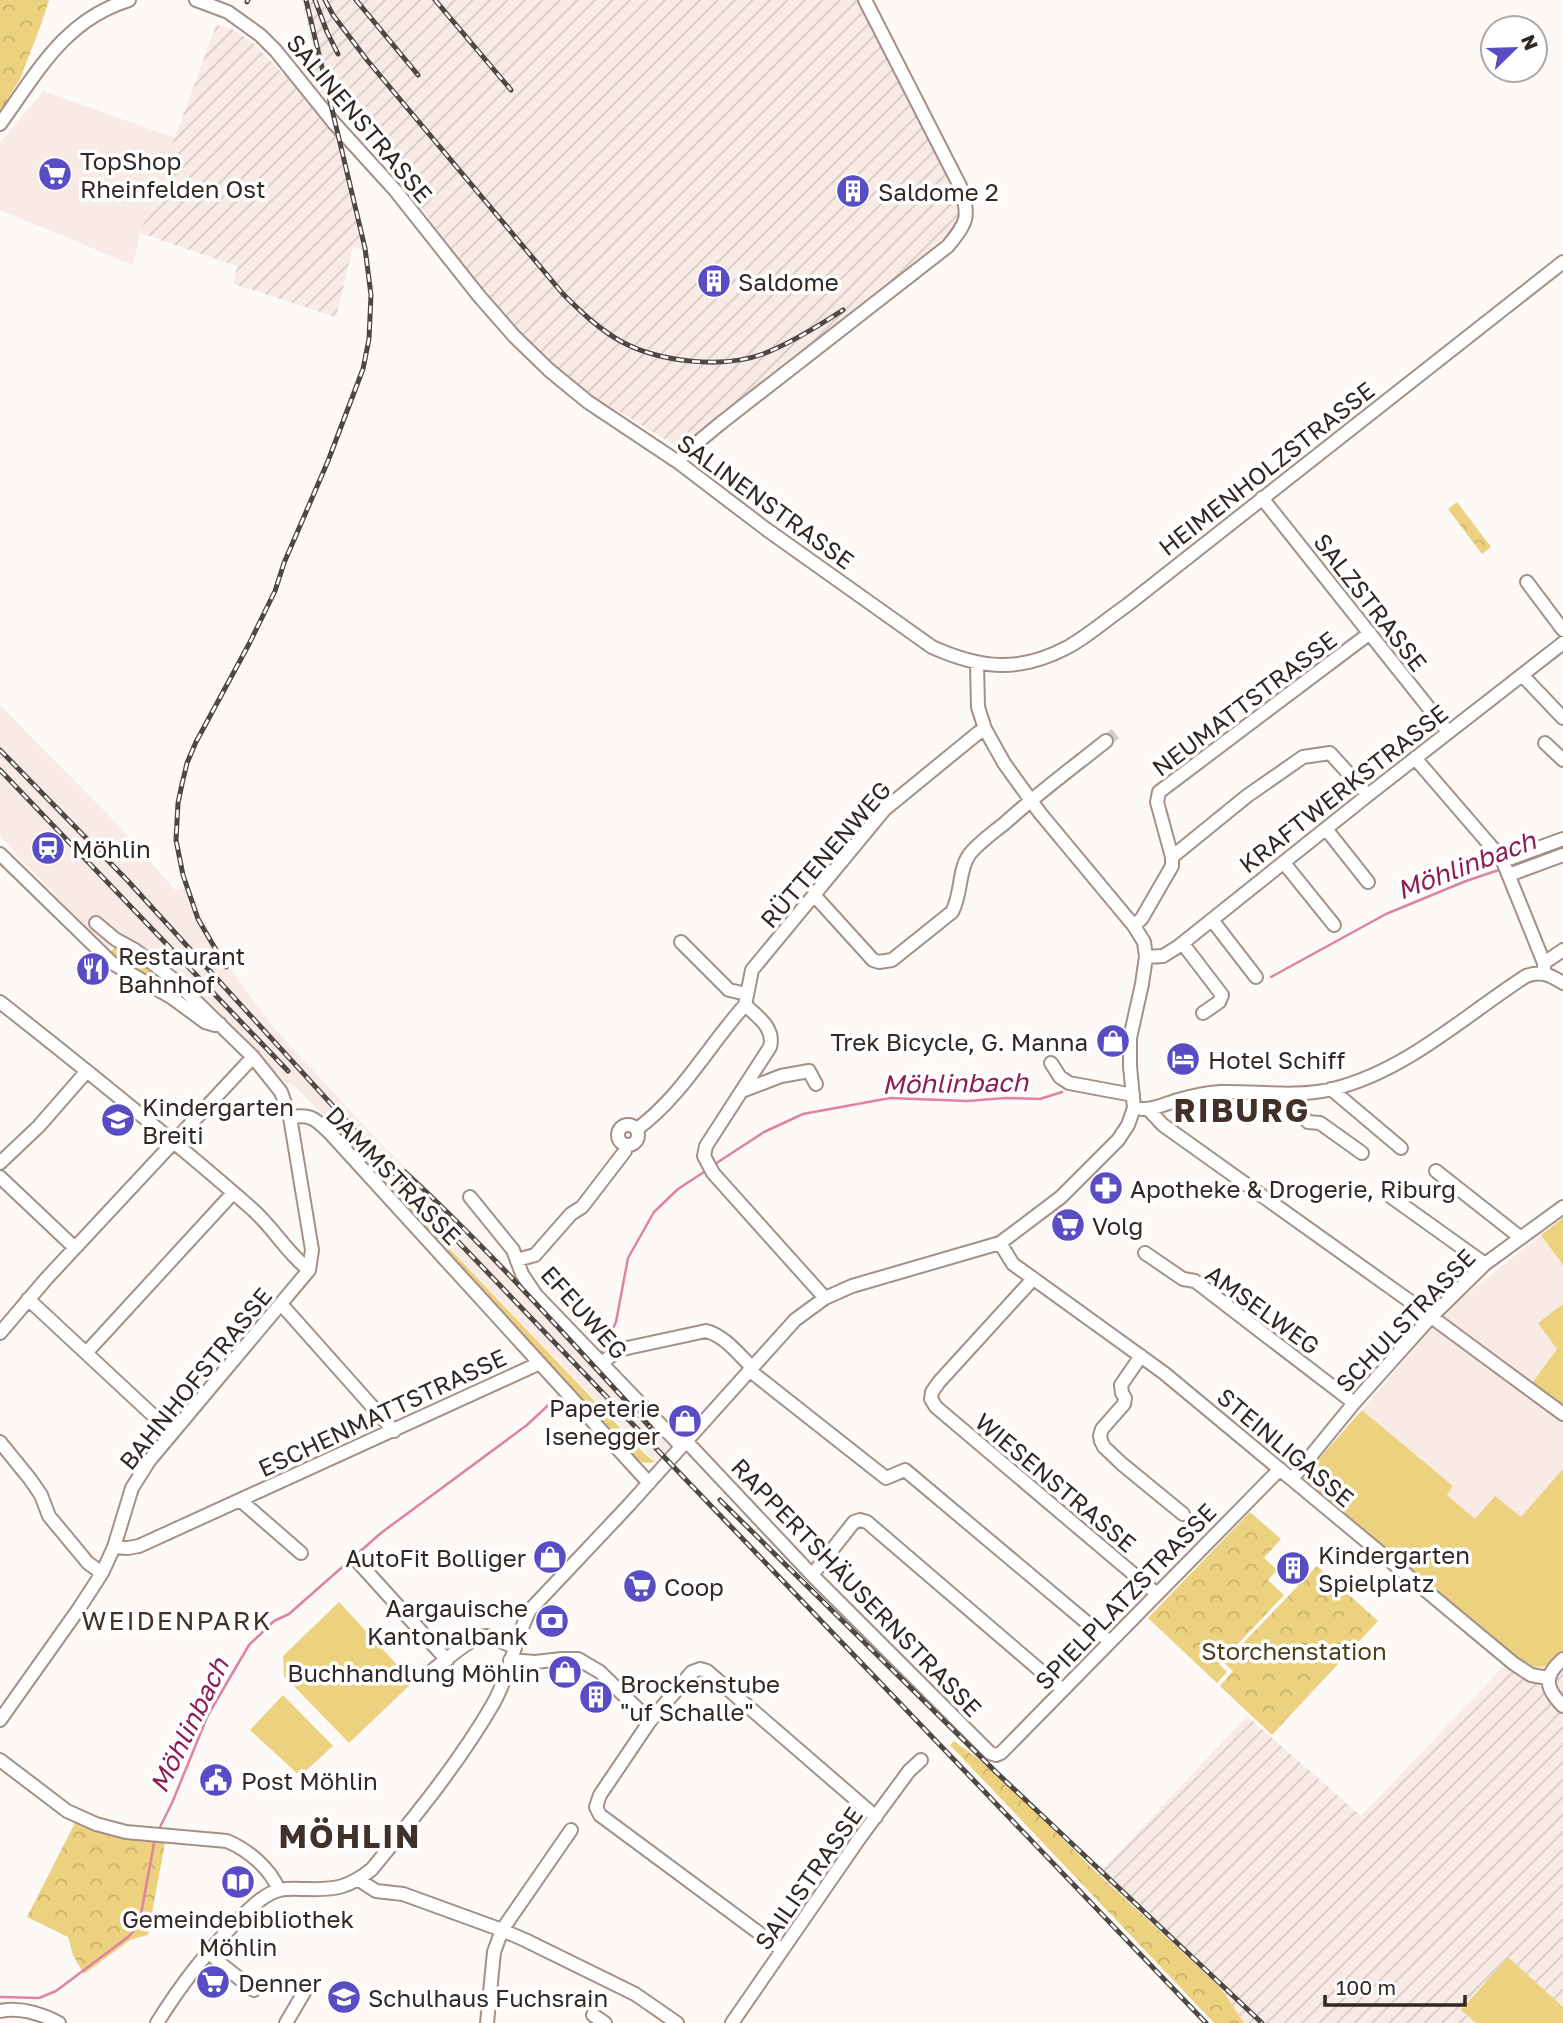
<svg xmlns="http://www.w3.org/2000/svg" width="1563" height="2023" font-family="'Golos Text',sans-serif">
  <defs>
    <pattern id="industrial-furrows" width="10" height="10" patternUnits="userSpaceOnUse" patternTransform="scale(1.75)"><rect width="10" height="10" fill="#f8ebe6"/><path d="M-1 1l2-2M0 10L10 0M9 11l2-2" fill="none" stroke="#d5cac5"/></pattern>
    <pattern id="forest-crowns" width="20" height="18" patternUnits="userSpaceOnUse" patternTransform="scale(1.75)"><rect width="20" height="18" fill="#ecd17e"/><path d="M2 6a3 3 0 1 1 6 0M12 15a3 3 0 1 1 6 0" fill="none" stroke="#cbb36d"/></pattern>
  </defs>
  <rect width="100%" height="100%" fill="#fdf9f7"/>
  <!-- built -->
  <path fill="#f8ebe6" d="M43 91 175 138 140 233 133 265 0 210V143Z
    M0 705 118 825 175 890 189 887 213 940 237 978 275 1029 384 1147 485 1245 673 1443 655 1462 299 1090 290 1083 287 1085 159 953 152 959 118 938 107 949 16 854 0 835Z
    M1541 1235 1563 1265V1304L1539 1323 1558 1349 1525 1393 1563 1421V1469L1521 1518 1475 1519 1447 1495 1453 1486 1362 1410 1448 1309Z"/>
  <!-- industrial -->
  <path fill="url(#industrial-furrows)" d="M302 0H865L960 186 964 227 686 452 595 397 553 366 518 331 448 246 426 214 371 145 340 114 301 69 313 47Z
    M216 25 231 28 254 44 291 82 341 144 368 252 353 247 336 317 234 284 237 266 140 233Z
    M1563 1652V2007L1508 1957 1461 2010 1476 2023H1244L1221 1988 1098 1874 1247 1716 1361 1816 1505 1665 1543 1667Z"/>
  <!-- grass -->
  <path fill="#ecd17e" d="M116 944 177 992 191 1007 109 956Z
    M328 1121 647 1456 655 1462C638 1467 630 1454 619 1443L386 1188Z
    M1563 1218V1265L1541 1235Z
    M1563 1304V1421L1525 1393 1557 1349 1538 1323Z
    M1362 1410 1453 1486 1447 1495 1475 1519 1495 1496 1521 1517 1563 1469V1652L1543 1667 1505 1665 1294 1487Z
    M339 1602 413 1682 349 1743 284 1676 283 1656Z
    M283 1695 333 1746 300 1776 250 1730Z
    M1508 1957 1563 2007V2023H1476L1461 2010Z"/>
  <!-- forest -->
  <path fill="url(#forest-crowns)" d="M0 0H49L41 25 20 79 0 111Z
    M1457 502 1491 547 1482 554 1448 509Z
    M1250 1512 1281 1539 1264 1558 1277 1570 1268 1580 1284 1595 1219 1664 1227 1672 1217 1683 1148 1618Z
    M1317 1566 1378 1621 1272 1735 1220 1686 1233 1671 1224 1663Z
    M954 1741 993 1770 1098 1874 1221 1988 1244 2023H1214L950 1745Z
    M76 1821 165 1843 148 1935 130 1940 84 1974 73 1955 68 1937 27 1917Z"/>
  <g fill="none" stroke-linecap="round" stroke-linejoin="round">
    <!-- stream -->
    <path stroke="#de82a6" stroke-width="2.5" d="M1508 867 1563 847
      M1271 977 1386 914 1466 881 1502 869
      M712 1166 764 1132 803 1114 890 1098 967 1101 1006 1098 1040 1099 1062 1092
      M601 1353 616 1322 628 1258 654 1212 678 1189 707 1170
      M159 1829 172 1803 208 1715 249 1645 274 1621 289 1614 381 1533 527 1425 557 1397
      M0 1997 39 1998 56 1991 128 1937 139 1925 155 1838"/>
    <!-- minor-tunnel -->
    <path stroke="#d4cfcd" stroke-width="12" stroke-dasharray="12 6" stroke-linecap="butt" d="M1106 741 1120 730"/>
    <!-- minor casing -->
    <g stroke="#a59088" stroke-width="16">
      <path id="minor" d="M196 0 228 12 260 35 276 51 334 123 395 190 479 296 514 336 549 370 588 402 678 462 766 529 932 647C981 669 1019 673 1068 647 1088 636 1107 619 1126 606L1563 262
        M0 124C37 73 64 20 129 0
        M678 462 686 452 721 423 948 246C968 221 970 217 960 186L865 0
        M1262 498 1448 732
        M1527 582 1563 630
        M1522 675 1563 718
        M1545 743 1563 760
        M1415 758 1502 859 1544 963V973
        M1326 829 1368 882
        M0 854 112 963 171 997 205 1022 215 1025 220 1024
        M1172 857 1247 796 1303 757 1330 753 1368 795
        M1502 859 1511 858 1563 839
        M1284 863 1334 925
        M1509 875 1563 855
        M814 895 873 960 879 962 892 960 952 912C962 894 958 871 969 855 978 843 993 833 1005 823 1037 794 1072 768 1106 741
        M1212 920 1256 977
        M1134 926 1142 918 1172 866V857L1157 802 1159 792 1370 633
        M681 942 729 990 747 994
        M1183 944 1222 995 1219 1002 1203 1013
        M1146 957 1163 956 1179 946 1368 795 1563 643
        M1544 963 1563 950
        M0 1002C85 1069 170 1137 251 1208 273 1227 286 1252 309 1270
        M1051 1063 1060 1077 1069 1083 1133 1095
        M1331 1089 1401 1148
        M742 1091 781 1076 809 1071 816 1084
        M1281 1094 1308 1122 1320 1123 1362 1153
        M1142 1109C1154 1110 1167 1103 1178 1100 1192 1096 1207 1093 1220 1092 1258 1091 1295 1098 1333 1089 1406 1071 1464 1016 1526 976 1541 970 1550 975 1563 983
        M1148 1109 1163 1125 1418 1307 1563 1414
        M290 1117C312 1114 315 1119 330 1133L649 1483
        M618 1135a10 10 0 1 1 20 0a10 10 0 1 1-20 0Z
        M637 1129C681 1097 709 1045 745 1005
        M0 1163 39 1126 87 1071
        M1436 1171 1521 1238
        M0 1177 75 1248
        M1390 1196 1485 1264
        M470 1197 513 1250 522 1274 536 1295 681 1446
        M1000 1243 1013 1264 1164 1373 1513 1663 1531 1675 1548 1678
        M1145 1253 1183 1279 1195 1281 1354 1403
        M517 1260 535 1255 571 1214 582 1207 625 1151 626 1146
        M1033 1279 939 1382 932 1392 931 1399 936 1407 1157 1594
        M825 1298 713 1173 704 1156 706 1146 770 1047C775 1028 758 1017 745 1005L752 970 885 809 978 733 985 729
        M28 1299 172 1433
        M281 1304 394 1431
        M0 1333 46 1279 253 1057
        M86 1353 233 1193
        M1141 1356 1121 1385 1122 1393 1125 1398 1124 1404 1102 1429 1100 1436 1101 1441 1104 1447 1122 1464 1183 1514
        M602 1363 618 1350 706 1331C725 1336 738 1354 752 1367
        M749 1370 886 1478 905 1470 1110 1642
        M686 1441 812 1575 990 1753 996 1755 1001 1753 1280 1469
        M0 1442 30 1479 41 1495 49 1516 88 1563 102 1573
        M1292 1479 1354 1403 1431 1317 1485 1264 1563 1207
        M240 1500 301 1553
        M114 1547 128 1548 139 1546 540 1363
        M359 1563 447 1660
        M812 1575 854 1522 860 1520 867 1522 1063 1690
        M1563 1659C1543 1676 1545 1688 1563 1706
        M510 1660 535 1662 562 1659H578L600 1672 650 1721 600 1795 596 1807 600 1815 782 1950
        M434 1669C445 1661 474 1634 487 1636 496 1638 506 1644 514 1647
        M0 1720 78 1610 102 1573 114 1547 132 1488 149 1461 309 1270 312 1250 290 1117 281 1092 253 1057 173 979 135 950 115 939 96 923
        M650 1721 692 1672 700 1669 707 1671 876 1817
        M0 1760 67 1811 96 1824 126 1832 227 1841C248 1850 270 1868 279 1890
        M359 1880 376 1891 403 1894 502 1930 525 1940 635 1994 677 2023
        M208 1951 221 1964 254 1990
        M0 2011C21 2007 40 2013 59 2023
        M593 2015 605 2023
        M157 2023C182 1983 204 1955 237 1921 249 1910 264 1893 280 1890 289 1888 299 1889 307 1889 336 1890 350 1887 372 1869 415 1816 459 1763 493 1704 510 1675 514 1640 530 1610L629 1505 795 1320 825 1298 852 1286 1000 1243 1061 1197 1118 1140 1128 1125 1134 1108 1130 1066V1038L1142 984 1146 957 1144 942 1134 926 1040 813 1004 763 985 729 978 707 977 664
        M286 2023 306 1989
        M487 2023 494 1952 502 1930 571 1830
        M732 2023 859 1839 909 1771 921 1760"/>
    </g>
    <!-- minor -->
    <use href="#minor" stroke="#fff" stroke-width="12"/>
    <!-- rail casing -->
    <g stroke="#4e4743" stroke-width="5">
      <path id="rail" d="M315 0 327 32 338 54
        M325 0 333 15 367 60 563 294C581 312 600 330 622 342 660 362 722 369 763 354 791 343 817 327 843 310
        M356 0 418 75
        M435 0 511 90
        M247 2 248 0
        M0 750 127 880 424 1206 1206 2023
        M0 770 288 1071
        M226 967 198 919 183 875 176 840 178 803 182 784 187 763 196 742 249 644 275 591 284 563 328 461 363 369 369 339 371 295 365 248 306 0
        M405 1172C492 1252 570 1341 650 1427
        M720 1500 997 1773 1262 2023"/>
    </g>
    <!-- rail -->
    <use href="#rail" stroke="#fff" stroke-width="2.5" stroke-dasharray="8" stroke-linecap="butt"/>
  </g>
  <!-- icons -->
  <defs>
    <g id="supermarket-disc" transform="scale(1.75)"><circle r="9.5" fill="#5a4cc4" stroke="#fff"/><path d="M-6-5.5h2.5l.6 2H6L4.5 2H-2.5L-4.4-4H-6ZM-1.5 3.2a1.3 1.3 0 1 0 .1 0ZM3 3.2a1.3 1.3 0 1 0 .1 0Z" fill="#fff"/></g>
    <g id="building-disc" transform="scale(1.75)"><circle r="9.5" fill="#5a4cc4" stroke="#fff"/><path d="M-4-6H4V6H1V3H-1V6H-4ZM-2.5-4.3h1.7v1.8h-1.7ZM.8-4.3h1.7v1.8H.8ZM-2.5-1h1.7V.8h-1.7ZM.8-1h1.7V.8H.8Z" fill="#fff"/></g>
    <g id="station-disc" transform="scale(1.75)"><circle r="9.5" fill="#5a4cc4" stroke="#fff"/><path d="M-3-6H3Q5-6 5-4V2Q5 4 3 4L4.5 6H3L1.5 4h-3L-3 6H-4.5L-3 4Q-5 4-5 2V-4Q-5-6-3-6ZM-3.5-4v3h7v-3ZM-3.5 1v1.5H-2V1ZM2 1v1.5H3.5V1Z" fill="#fff"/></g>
    <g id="restaurant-disc" transform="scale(1.75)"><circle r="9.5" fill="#5a4cc4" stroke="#fff"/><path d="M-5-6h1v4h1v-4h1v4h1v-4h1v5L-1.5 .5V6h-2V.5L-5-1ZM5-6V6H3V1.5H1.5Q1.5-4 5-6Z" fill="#fff"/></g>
    <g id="shop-disc" transform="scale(1.75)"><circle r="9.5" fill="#5a4cc4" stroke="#fff"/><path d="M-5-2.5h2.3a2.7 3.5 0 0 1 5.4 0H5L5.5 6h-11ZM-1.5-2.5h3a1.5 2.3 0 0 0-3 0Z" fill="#fff"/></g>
    <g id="hotel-disc" transform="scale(1.75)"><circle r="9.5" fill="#5a4cc4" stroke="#fff"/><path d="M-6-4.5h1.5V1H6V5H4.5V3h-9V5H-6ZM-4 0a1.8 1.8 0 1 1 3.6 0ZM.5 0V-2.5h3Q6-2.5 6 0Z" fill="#fff"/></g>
    <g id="school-disc" transform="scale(1.75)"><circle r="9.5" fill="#5a4cc4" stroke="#fff"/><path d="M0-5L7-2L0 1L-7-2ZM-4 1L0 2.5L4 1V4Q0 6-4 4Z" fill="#fff"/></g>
    <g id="pharmacy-disc" transform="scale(1.75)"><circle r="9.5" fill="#5a4cc4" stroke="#fff"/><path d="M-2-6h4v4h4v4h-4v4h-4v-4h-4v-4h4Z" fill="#fff"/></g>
    <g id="bank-disc" transform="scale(1.75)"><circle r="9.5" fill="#5a4cc4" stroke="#fff"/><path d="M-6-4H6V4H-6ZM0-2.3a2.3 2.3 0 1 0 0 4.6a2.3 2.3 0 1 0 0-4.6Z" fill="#fff"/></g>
    <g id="civic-disc" transform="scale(1.75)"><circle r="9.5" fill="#5a4cc4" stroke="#fff"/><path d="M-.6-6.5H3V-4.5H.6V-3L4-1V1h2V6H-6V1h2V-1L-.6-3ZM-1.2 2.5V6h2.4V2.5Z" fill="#fff"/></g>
    <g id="library-disc" transform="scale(1.75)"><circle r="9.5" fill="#5a4cc4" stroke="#fff"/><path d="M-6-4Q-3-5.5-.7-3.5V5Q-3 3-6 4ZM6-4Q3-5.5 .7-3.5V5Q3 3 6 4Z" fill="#fff"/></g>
  </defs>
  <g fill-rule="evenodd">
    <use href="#supermarket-disc" x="55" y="174"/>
    <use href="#building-disc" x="853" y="191"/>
    <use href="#building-disc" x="714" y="281"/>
    <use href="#station-disc" x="48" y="848"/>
    <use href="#restaurant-disc" x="93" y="969"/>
    <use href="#shop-disc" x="1113" y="1041"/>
    <use href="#hotel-disc" x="1183" y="1059"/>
    <use href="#school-disc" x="118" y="1120"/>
    <use href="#pharmacy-disc" x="1106" y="1188"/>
    <use href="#supermarket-disc" x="1068" y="1225"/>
    <use href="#shop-disc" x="685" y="1421"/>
    <use href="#shop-disc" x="550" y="1557"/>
    <use href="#building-disc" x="1293" y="1568"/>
    <use href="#supermarket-disc" x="640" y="1586"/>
    <use href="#bank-disc" x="552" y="1621"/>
    <use href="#shop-disc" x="565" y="1672"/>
    <use href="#building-disc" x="596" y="1697"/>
    <use href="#civic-disc" x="216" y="1780"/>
    <use href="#library-disc" x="238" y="1882"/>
    <use href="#supermarket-disc" x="213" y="1982"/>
    <use href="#school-disc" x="344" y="1997"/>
  </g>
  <g text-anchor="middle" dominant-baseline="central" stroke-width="7" stroke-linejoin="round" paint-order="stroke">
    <!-- street labels -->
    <g font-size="24" fill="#302824" stroke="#fff">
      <text transform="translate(360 118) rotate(50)">SALINENSTRASSE</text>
      <text transform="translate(1266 468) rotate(-38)">HEIMENHOLZSTRASSE</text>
      <text transform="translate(766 501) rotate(36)">SALINENSTRASSE</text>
      <text transform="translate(1371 602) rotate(52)">SALZSTRASSE</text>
      <text transform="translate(1244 703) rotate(-37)">NEUMATTSTRASSE</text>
      <text transform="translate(1343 788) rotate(-38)">KRAFTWERKSTRASSE</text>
      <text transform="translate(825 854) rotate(-49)">RÜTTENENWEG</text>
      <text transform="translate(394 1175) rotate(46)">DAMMSTRASSE</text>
      <text transform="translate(1263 1309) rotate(36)">AMSELWEG</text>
      <text transform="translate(585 1312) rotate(48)">EFEUWEG</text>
      <text transform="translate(1405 1320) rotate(-46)">SCHULSTRASSE</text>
      <text transform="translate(195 1378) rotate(-51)">BAHNHOFSTRASSE</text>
      <text transform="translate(382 1412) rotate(-25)">ESCHENMATTSTRASSE</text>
      <text transform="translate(1286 1447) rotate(40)">STEINLIGASSE</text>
      <text transform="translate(1056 1482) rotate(40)">WIESENSTRASSE</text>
      <text transform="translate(857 1587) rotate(46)">RAPPERTSHÄUSERNSTRASSE</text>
      <text transform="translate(1125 1596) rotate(-46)">SPIELPLATZSTRASSE</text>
      <text transform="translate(808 1878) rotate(-55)">SAILISTRASSE</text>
    </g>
    <!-- poi labels -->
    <g font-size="24" fill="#302824" stroke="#fff" text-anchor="start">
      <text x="80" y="160">TopShop<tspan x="80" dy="28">Rheinfelden Ost</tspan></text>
      <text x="878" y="191">Saldome 2</text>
      <text x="738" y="281">Saldome</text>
      <text x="72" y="848">Möhlin</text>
      <text x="118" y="955">Restaurant<tspan x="118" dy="28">Bahnhof</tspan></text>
      <text x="1088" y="1041" text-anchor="end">Trek Bicycle, G. Manna</text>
      <text x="1208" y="1059">Hotel Schiff</text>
      <text x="142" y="1106">Kindergarten<tspan x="142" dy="28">Breiti</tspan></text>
      <text x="1130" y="1188">Apotheke &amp; Drogerie, Riburg</text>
      <text x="1092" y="1225">Volg</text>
      <text x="660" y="1407" text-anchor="end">Papeterie<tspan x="660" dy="28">Isenegger</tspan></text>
      <text x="1318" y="1554">Kindergarten<tspan x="1318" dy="28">Spielplatz</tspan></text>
      <text x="526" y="1557" text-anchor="end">AutoFit Bolliger</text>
      <text x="664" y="1586">Coop</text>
      <text x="528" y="1607" text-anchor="end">Aargauische<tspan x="528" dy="28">Kantonalbank</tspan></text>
      <text x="540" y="1672" text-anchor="end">Buchhandlung Möhlin</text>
      <text x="620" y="1683">Brockenstube<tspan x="620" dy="28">"uf Schalle"</tspan></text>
      <text x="241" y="1780">Post Möhlin</text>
      <text x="238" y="1918" text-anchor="middle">Gemeindebibliothek<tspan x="238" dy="28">Möhlin</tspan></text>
      <text x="238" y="1982">Denner</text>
      <text x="368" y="1997">Schulhaus Fuchsrain</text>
    </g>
    <!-- park labels -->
    <g font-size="24" fill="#4d4018" stroke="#fff">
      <text x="1294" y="1650">Storchenstation</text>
    </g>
    <!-- water labels -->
    <g font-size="26" font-style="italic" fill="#8b1e54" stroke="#fff">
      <text transform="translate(1466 865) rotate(-21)">Möhlinbach</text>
      <text transform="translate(955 1083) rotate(-1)">Möhlinbach</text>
      <text transform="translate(189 1725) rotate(-64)">Möhlinbach</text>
    </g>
    <!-- neighbourhood labels -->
    <g font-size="26" letter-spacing="2" fill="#423129" stroke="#fff">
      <text x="177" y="1620">WEIDENPARK</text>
    </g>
    <!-- district labels -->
    <g font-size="32" font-weight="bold" letter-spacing="2" fill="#423129" stroke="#fff">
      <text x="1242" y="1110">RIBURG</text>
      <text x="350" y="1836">MÖHLIN</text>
    </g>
  </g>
  <!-- north arrow -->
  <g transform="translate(1514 49) rotate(67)"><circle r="33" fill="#ffffff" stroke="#aca9a7" stroke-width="2"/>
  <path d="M0-5L12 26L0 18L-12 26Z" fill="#5a4cc4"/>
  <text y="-10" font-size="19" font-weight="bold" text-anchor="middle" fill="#302824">N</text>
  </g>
  <!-- scale -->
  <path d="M1325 1995v10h140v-10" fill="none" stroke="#302824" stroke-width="3.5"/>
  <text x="1336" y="1995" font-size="21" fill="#302824" stroke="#ffffff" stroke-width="5" paint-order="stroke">100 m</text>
</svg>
